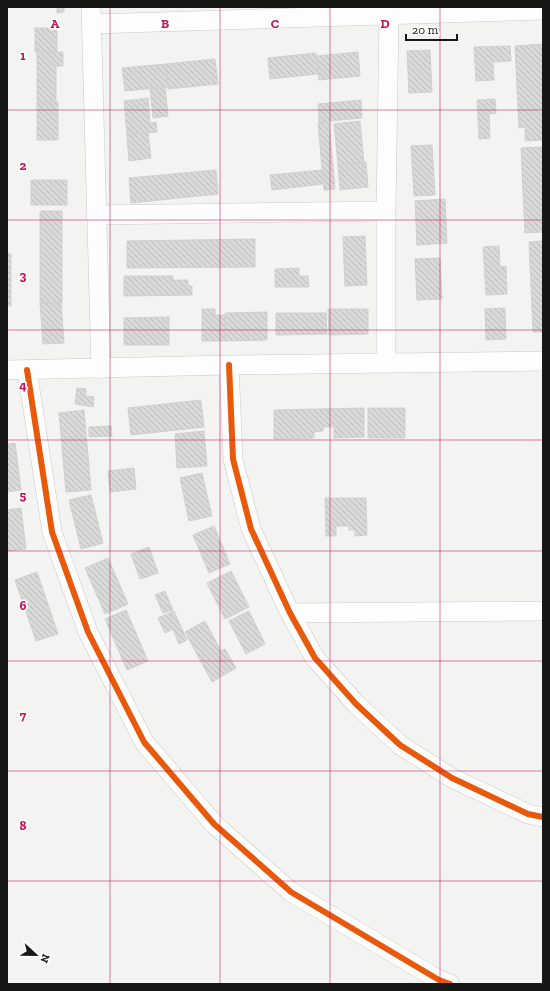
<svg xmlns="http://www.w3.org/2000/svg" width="550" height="991" font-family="'Zilla Slab',serif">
  <defs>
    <pattern id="building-back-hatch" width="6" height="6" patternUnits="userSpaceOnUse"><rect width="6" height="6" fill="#d9d9d8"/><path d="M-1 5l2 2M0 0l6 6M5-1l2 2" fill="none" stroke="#babab9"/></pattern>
  </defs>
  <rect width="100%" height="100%" fill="#f3f3f1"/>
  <!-- building -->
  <path fill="url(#building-back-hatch)" stroke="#d0d0ce" d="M57 7H64V12L57 13Z
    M35 28H57V52H35Z
    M543 44V140L525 141V127L519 128 515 46Z
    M510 46 511 61 493 62 494 80 476 81 474 47Z
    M430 50 432 92 409 93 407 51Z
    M37 52H63V66H56V102H37Z
    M358 52 360 76 319 80 317 56Z
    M316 53 318 74 270 79 268 58Z
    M215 59 218 84 168 89 166 64Z
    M166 64 168 87 125 91 122 68Z
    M165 87 168 116 153 118 150 88Z
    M148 98 150 123 156 122 157 132 127 135 124 101Z
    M495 99 496 113 489 114 490 138 479 139 477 100Z
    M361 100 362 118 319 122 318 104Z
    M37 102H58V140H37Z
    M360 121 364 163 338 165 334 124Z
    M329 122 335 189 324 190 318 123Z
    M148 133 151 158 129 161 127 135Z
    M432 145 435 195 414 196 411 146Z
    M543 147V232L525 233 521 148Z
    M366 162 368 187 340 190 338 165Z
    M216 170 218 194 131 203 129 178Z
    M322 170 323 184 272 190 270 175Z
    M31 180H67V205H31Z
    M445 199 447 243 417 245 415 201Z
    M40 211H62V303H40Z
    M365 236 367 285 345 286 343 237Z
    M255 239V267L127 268V241Z
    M543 241V332H533L529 242Z
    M499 246 500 267 506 266 507 294 486 295 483 247Z
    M7 254H11V306H7Z
    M440 258 442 299 417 300 415 259Z
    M299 268V276H308L309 287H275V269Z
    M124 276H173V280H188V286H192V295L124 296Z
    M61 302 64 343 43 344 40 303Z
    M505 308 506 339 486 340 485 309Z
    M202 309H215V315H225V341H202Z
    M328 309H368V334L329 335Z
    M267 312V340L225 341V313Z
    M276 313H326L327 334 276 335Z
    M169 317V345H124V318Z
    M77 388 86 389V396L94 397 93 407 75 404Z
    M201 400 204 427 131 435 128 408Z
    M364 408V437L334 438V427H323V431L314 432V438L274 439V410Z
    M368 408H405V438H368Z
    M84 410 91 490 66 492 59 413Z
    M111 426 112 436 89 437V427Z
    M204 431 207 466 177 468 175 434Z
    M15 443 21 490 7 492V444Z
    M134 468 136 489 110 492 108 471Z
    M202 473 212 516 189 521 180 478Z
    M91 495 103 543 81 549 69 500Z
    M325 498H366L367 535 355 536V530H349V526H336V536H326Z
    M21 508 26 549 8 551 7 510Z
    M214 526 230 564 209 573 193 535Z
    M149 547 158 573 140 579 131 554Z
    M108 558 128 604 105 614 85 568Z
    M231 571 249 607 225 619 207 583Z
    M37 572 58 634 36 641 15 580Z
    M165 591 173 610 163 613 155 595Z
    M126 610 148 661 127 670 105 619Z
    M174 611 187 640 179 644 173 629 165 633 158 618Z
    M249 611 265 644 246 654 229 621Z
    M205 621 221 651 225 649 236 668 212 682 185 632Z"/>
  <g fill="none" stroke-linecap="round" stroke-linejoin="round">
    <!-- minor casing -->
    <g stroke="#c9c9c7" stroke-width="20">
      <path id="minor" d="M91 7 101 369
        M92 24 543 10
        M96 215 386 211
        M386 364V211L389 15
        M229 365 233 459 251 529 290 613 315 658 356 704 400 745 452 778 528 814 543 817
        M7 370 229 365 543 361
        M27 370 52 532 88 632 144 742 214 824 291 892 439 980 450 984
        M290 613 543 611"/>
    </g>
    <!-- minor -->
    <use href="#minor" stroke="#fdfdfd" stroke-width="19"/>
    <!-- cycleway casing -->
    <g stroke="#fffffe" stroke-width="8">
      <path id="cycleway" d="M229 365 233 459 251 529 290 613 315 658 356 704 400 745 452 778 528 814 543 817
        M27 370 52 532 88 632 144 742 214 824 291 892 439 980 450 984"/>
    </g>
    <!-- cycleway -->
    <use href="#cycleway" stroke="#e8590c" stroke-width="6"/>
  </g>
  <!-- grid -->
  <path fill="none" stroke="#c2185b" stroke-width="1" stroke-opacity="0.55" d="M110 7V984M220 7V984M330 7V984M440 7V984M7 110H543M7 220H543M7 330H543M7 440H543M7 551H543M7 661H543M7 771H543M7 881H543"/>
  <g font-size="13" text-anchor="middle" font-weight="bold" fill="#c2185b" stroke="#fffffe" stroke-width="3.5" stroke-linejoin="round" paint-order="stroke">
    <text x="55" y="28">A</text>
    <text x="165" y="28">B</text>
    <text x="275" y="28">C</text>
    <text x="385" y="28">D</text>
    <text x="23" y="60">1</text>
    <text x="23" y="170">2</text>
    <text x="23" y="280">3</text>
    <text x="23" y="390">4</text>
    <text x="23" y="500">5</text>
    <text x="23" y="610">6</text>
    <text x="23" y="720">7</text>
    <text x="23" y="830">8</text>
  </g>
  <!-- border -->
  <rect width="550" height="991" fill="none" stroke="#171716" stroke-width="16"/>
  <!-- north arrow -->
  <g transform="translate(36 955) rotate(112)" stroke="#fffffe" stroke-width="3" paint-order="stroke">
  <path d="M0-3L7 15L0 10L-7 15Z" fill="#171716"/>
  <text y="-6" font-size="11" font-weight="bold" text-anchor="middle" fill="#171716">N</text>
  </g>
  <!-- scale -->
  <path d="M406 34v6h51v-6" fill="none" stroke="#171716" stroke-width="2"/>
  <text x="412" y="34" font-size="12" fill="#171716" stroke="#fffffe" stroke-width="3" paint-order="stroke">20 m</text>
</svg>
